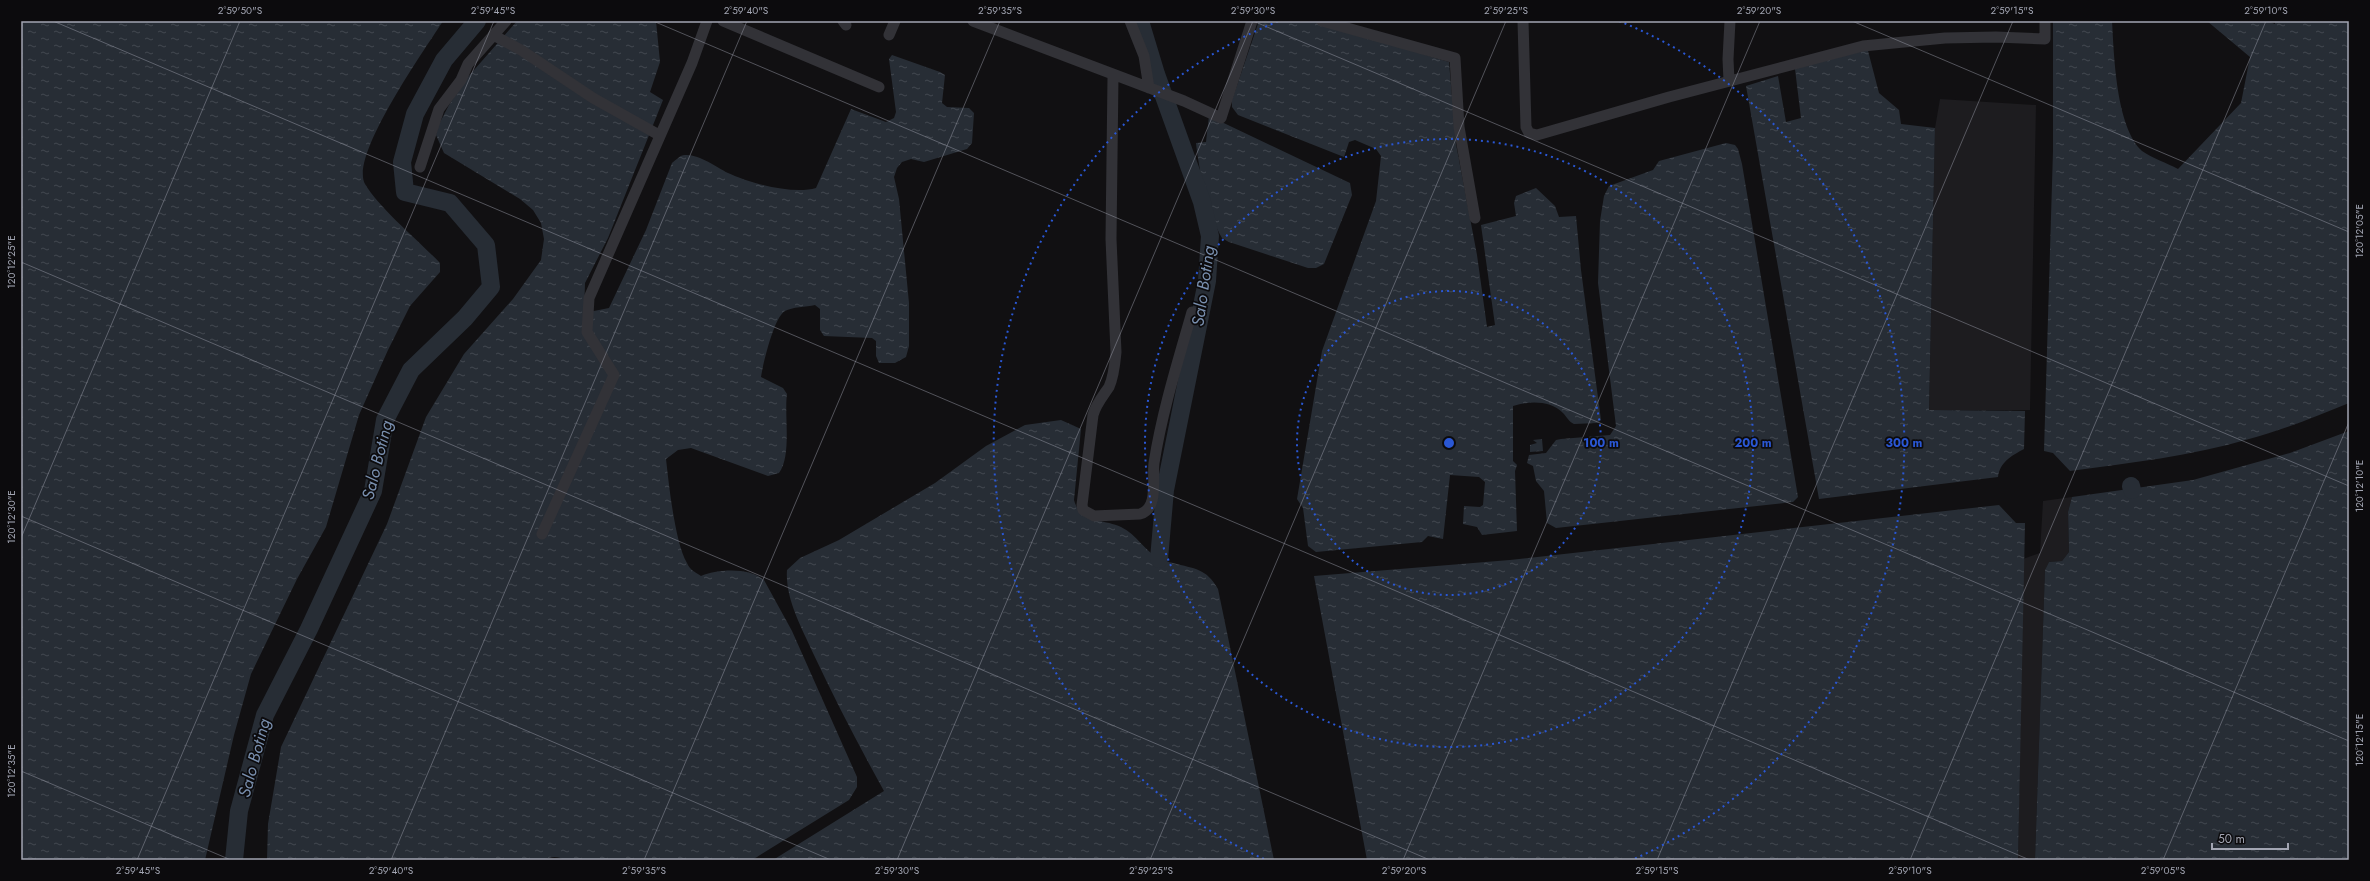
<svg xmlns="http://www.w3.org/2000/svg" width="2370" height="881" font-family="Jost,sans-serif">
  <defs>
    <pattern id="water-ripples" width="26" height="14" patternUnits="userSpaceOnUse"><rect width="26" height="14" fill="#272d35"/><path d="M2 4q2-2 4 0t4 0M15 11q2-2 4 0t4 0" fill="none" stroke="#434850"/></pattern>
  </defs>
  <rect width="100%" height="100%" fill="#111012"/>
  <!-- built -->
  <path fill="#1d1c1f" d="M1940 99 2036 105 2030 410H1929L1935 128Z
    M2072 497 2068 512 2069 552 2062 561 2049 562 2045 570 2035 860H2018L2023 559 2040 553 2043 501Z"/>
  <!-- water -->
  <path fill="url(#water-ripples)" d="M21 21H443C426 48 349 156 365 184 380 209 419 241 440 263V272L410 306 388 350 359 415 326 527 297 579 251 674 234 735 205 860H21Z
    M517 21H656L660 62 650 92 663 100 608 238 585 283 584 313 609 308 646 230 672 163C676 160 680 155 685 155 699 154 716 167 728 173 749 183 793 195 816 188L851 109 886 122 894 118 896 112 889 59 892 55 940 72 945 75 942 103 947 107 969 108 974 113 972 143 967 149 924 162 911 159 902 162 897 168 894 177 899 199 909 303V346L906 357 895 363H879L876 356V341L872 338 824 336 820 330V309L815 305C806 307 792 307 785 311 774 317 763 364 761 377L783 388 787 394C784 415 792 455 779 473L768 476 691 448 678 450 666 459C669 485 675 543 687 563 690 570 695 572 701 576 717 569 750 567 764 580L792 631 857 777V787L849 800 752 860H564C558 855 549 857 543 860H267L268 824 281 747 387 524 426 417 464 354 513 299 541 260 544 239 541 223 533 210 520 199 444 153 436 135 438 126 449 105 467 78Z
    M1259 21H1313L1449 62 1456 144 1477 255 1487 327 1495 325 1481 225 1516 216 1514 203 1516 196 1536 188 1555 206 1559 217 1576 216 1581 270 1601 420 1597 423 1574 424C1569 422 1567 417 1563 413 1550 400 1529 401 1513 406V461L1517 465 1515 471 1517 531 1482 535 1477 527 1463 524 1464 506 1480 507 1483 505 1485 482 1479 477 1450 475 1443 539 1428 536 1422 542 1316 552 1308 546 1303 508 1297 499 1322 351 1376 201 1381 156 1376 149 1355 140 1349 142 1344 157 1238 115 1232 107V100Z
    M2053 21H2112C2114 55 2116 127 2142 151 2152 158 2167 163 2178 169L2241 103 2250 57 2207 21H2267L2275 24V21H2349V403C2317 416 2283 430 2249 439 2191 456 2130 463 2070 471L2053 453 2044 451 2053 151Z
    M1867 47 1879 93 1899 110 1901 124 1935 128 1929 410 2025 411 2024 449C2011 456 2000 462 1998 477L1819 499 1746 86 1778 76 1786 122 1801 118 1795 69Z
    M1209 116 1350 183 1352 195 1324 264 1316 268H1308L1229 242 1222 238C1208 214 1199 171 1196 143L1206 142Z
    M1726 143 1735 145 1738 149 1742 164 1798 497 1793 502 1556 528 1547 523 1544 491 1536 481 1533 466 1527 463 1529 455 1546 453 1556 440 1561 439 1610 435 1616 426 1598 283 1600 221 1604 196 1609 186 1653 170 1659 161Z
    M1061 420 1081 429 1074 500C1080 523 1104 519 1121 527 1137 535 1144 550 1159 559 1162 561 1169 562 1173 563 1195 569 1206 568 1218 589L1274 860H773L884 791C859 746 835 700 813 653 802 628 785 599 787 570L800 558 839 540 935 483 986 446 1025 425Z
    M2349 431V860H2035L2045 570 2049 562 2062 561 2069 552 2068 512 2072 497 2193 480 2290 453Z
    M1542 439 1543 451 1530 452V445L1537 443 1533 440Z
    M1999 505 2016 523H2025L2018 860H1367L1314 576 1510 560Z"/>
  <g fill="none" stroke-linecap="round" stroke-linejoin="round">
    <!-- river -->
    <path stroke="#272d35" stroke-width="18" d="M1140 21 1156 74 1202 202 1210 236 1207 281 1165 490 1159 559
      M2131 486 2132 490
      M234 860 239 811 265 715 309 629 373 491 385 420 411 370 465 318 491 287 486 245 450 203 405 192 402 162 415 114 444 60 477 21"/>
    <!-- minor -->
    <path stroke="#323237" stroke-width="11" d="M723 21 879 87
      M843 21 846 25
      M973 21 1184 101 1221 118 1252 21
      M1130 21 1144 56 1149 88
      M1322 21 1455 58 1459 127 1475 218
      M1523 21 1526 127 1529 133 1537 135 1669 97 1863 46 1945 38 1996 37 2045 39V21
      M493 35 521 50 593 98 659 135
      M889 35 895 21
      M1113 76 1111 239 1116 352C1115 363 1114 376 1109 387 1103 396 1096 404 1093 415L1082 505 1083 510 1094 516 1140 514C1159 509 1152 478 1154 463 1162 412 1178 361 1192 312
      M1729 81 1728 59 1730 21
      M420 167 439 109 461 80 468 64 506 21
      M542 534 614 375 587 332 589 298 692 63 707 21"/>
  </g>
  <!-- ticks -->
  <path fill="none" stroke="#a2a5b2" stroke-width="1" stroke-opacity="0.45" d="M53 21 2030 860M653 21 2349 741M1253 21 2349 486M1852 21 2349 232M21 262 1430 860M21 516 831 860M21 538 240 21M21 771 231 860M137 860 494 21M391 860 747 21M644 860 1000 21M897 860 1253 21M1150 860 1506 21M1403 860 1760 21M1657 860 2013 21M1910 860 2266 21M2163 860 2349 422"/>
  <!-- distance rings -->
  <g fill="none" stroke="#2a57d4" stroke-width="2" stroke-dasharray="2 4">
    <circle cx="1449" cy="443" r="152"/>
    <circle cx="1449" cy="443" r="304"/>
    <path d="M1264 859A455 455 0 0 1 1279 21M1619 21A455 455 0 0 1 1634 859"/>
  </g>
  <g text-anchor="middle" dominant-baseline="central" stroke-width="3.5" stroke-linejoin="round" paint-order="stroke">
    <!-- water labels -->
    <g font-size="17" font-style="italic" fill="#798fae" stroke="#0c0b0d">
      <text transform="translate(1203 286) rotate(-82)">Salo Boting</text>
      <text transform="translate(377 460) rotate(-76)">Salo Boting</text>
      <text transform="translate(254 758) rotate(-75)">Salo Boting</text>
    </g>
  </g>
  <circle cx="1449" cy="443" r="6" fill="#2a57d4" stroke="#0c0b0d" stroke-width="2"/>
  <g font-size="12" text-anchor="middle" font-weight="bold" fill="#2a57d4" stroke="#0c0b0d" stroke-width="3.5" stroke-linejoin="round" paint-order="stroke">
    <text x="1601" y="447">100 m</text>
    <text x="1753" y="447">200 m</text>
    <text x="1904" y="447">300 m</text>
  </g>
  <!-- border -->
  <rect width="2370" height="881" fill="none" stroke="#0c0b0d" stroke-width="44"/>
  <!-- scale -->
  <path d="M2212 843v6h76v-6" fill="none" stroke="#a2a5b2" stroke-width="2"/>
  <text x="2218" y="843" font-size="12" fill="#a2a5b2" stroke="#0c0b0d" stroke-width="3" paint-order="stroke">50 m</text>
  <rect x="22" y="22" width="2326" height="837" fill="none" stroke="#a2a5b2" stroke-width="1.5"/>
  <g font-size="10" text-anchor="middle" fill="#a2a5b2">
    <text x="240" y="14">2°59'50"S</text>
    <text x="493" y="14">2°59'45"S</text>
    <text x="746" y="14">2°59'40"S</text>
    <text x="1000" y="14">2°59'35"S</text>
    <text x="1253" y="14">2°59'30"S</text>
    <text x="1506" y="14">2°59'25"S</text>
    <text x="1759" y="14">2°59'20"S</text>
    <text x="2012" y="14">2°59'15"S</text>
    <text x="2266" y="14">2°59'10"S</text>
    <text transform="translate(2359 231) rotate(-90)" y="4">120°12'05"E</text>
    <text transform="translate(11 262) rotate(-90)" y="4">120°12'25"E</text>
    <text transform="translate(2359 486) rotate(-90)" y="4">120°12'10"E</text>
    <text transform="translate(11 517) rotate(-90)" y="4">120°12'30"E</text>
    <text transform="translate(2359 740) rotate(-90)" y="4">120°12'15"E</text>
    <text transform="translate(11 771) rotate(-90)" y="4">120°12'35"E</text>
    <text x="138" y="874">2°59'45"S</text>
    <text x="391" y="874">2°59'40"S</text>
    <text x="644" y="874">2°59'35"S</text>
    <text x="897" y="874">2°59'30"S</text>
    <text x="1151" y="874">2°59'25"S</text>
    <text x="1404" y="874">2°59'20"S</text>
    <text x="1657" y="874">2°59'15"S</text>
    <text x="1910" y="874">2°59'10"S</text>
    <text x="2163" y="874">2°59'05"S</text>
  </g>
</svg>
